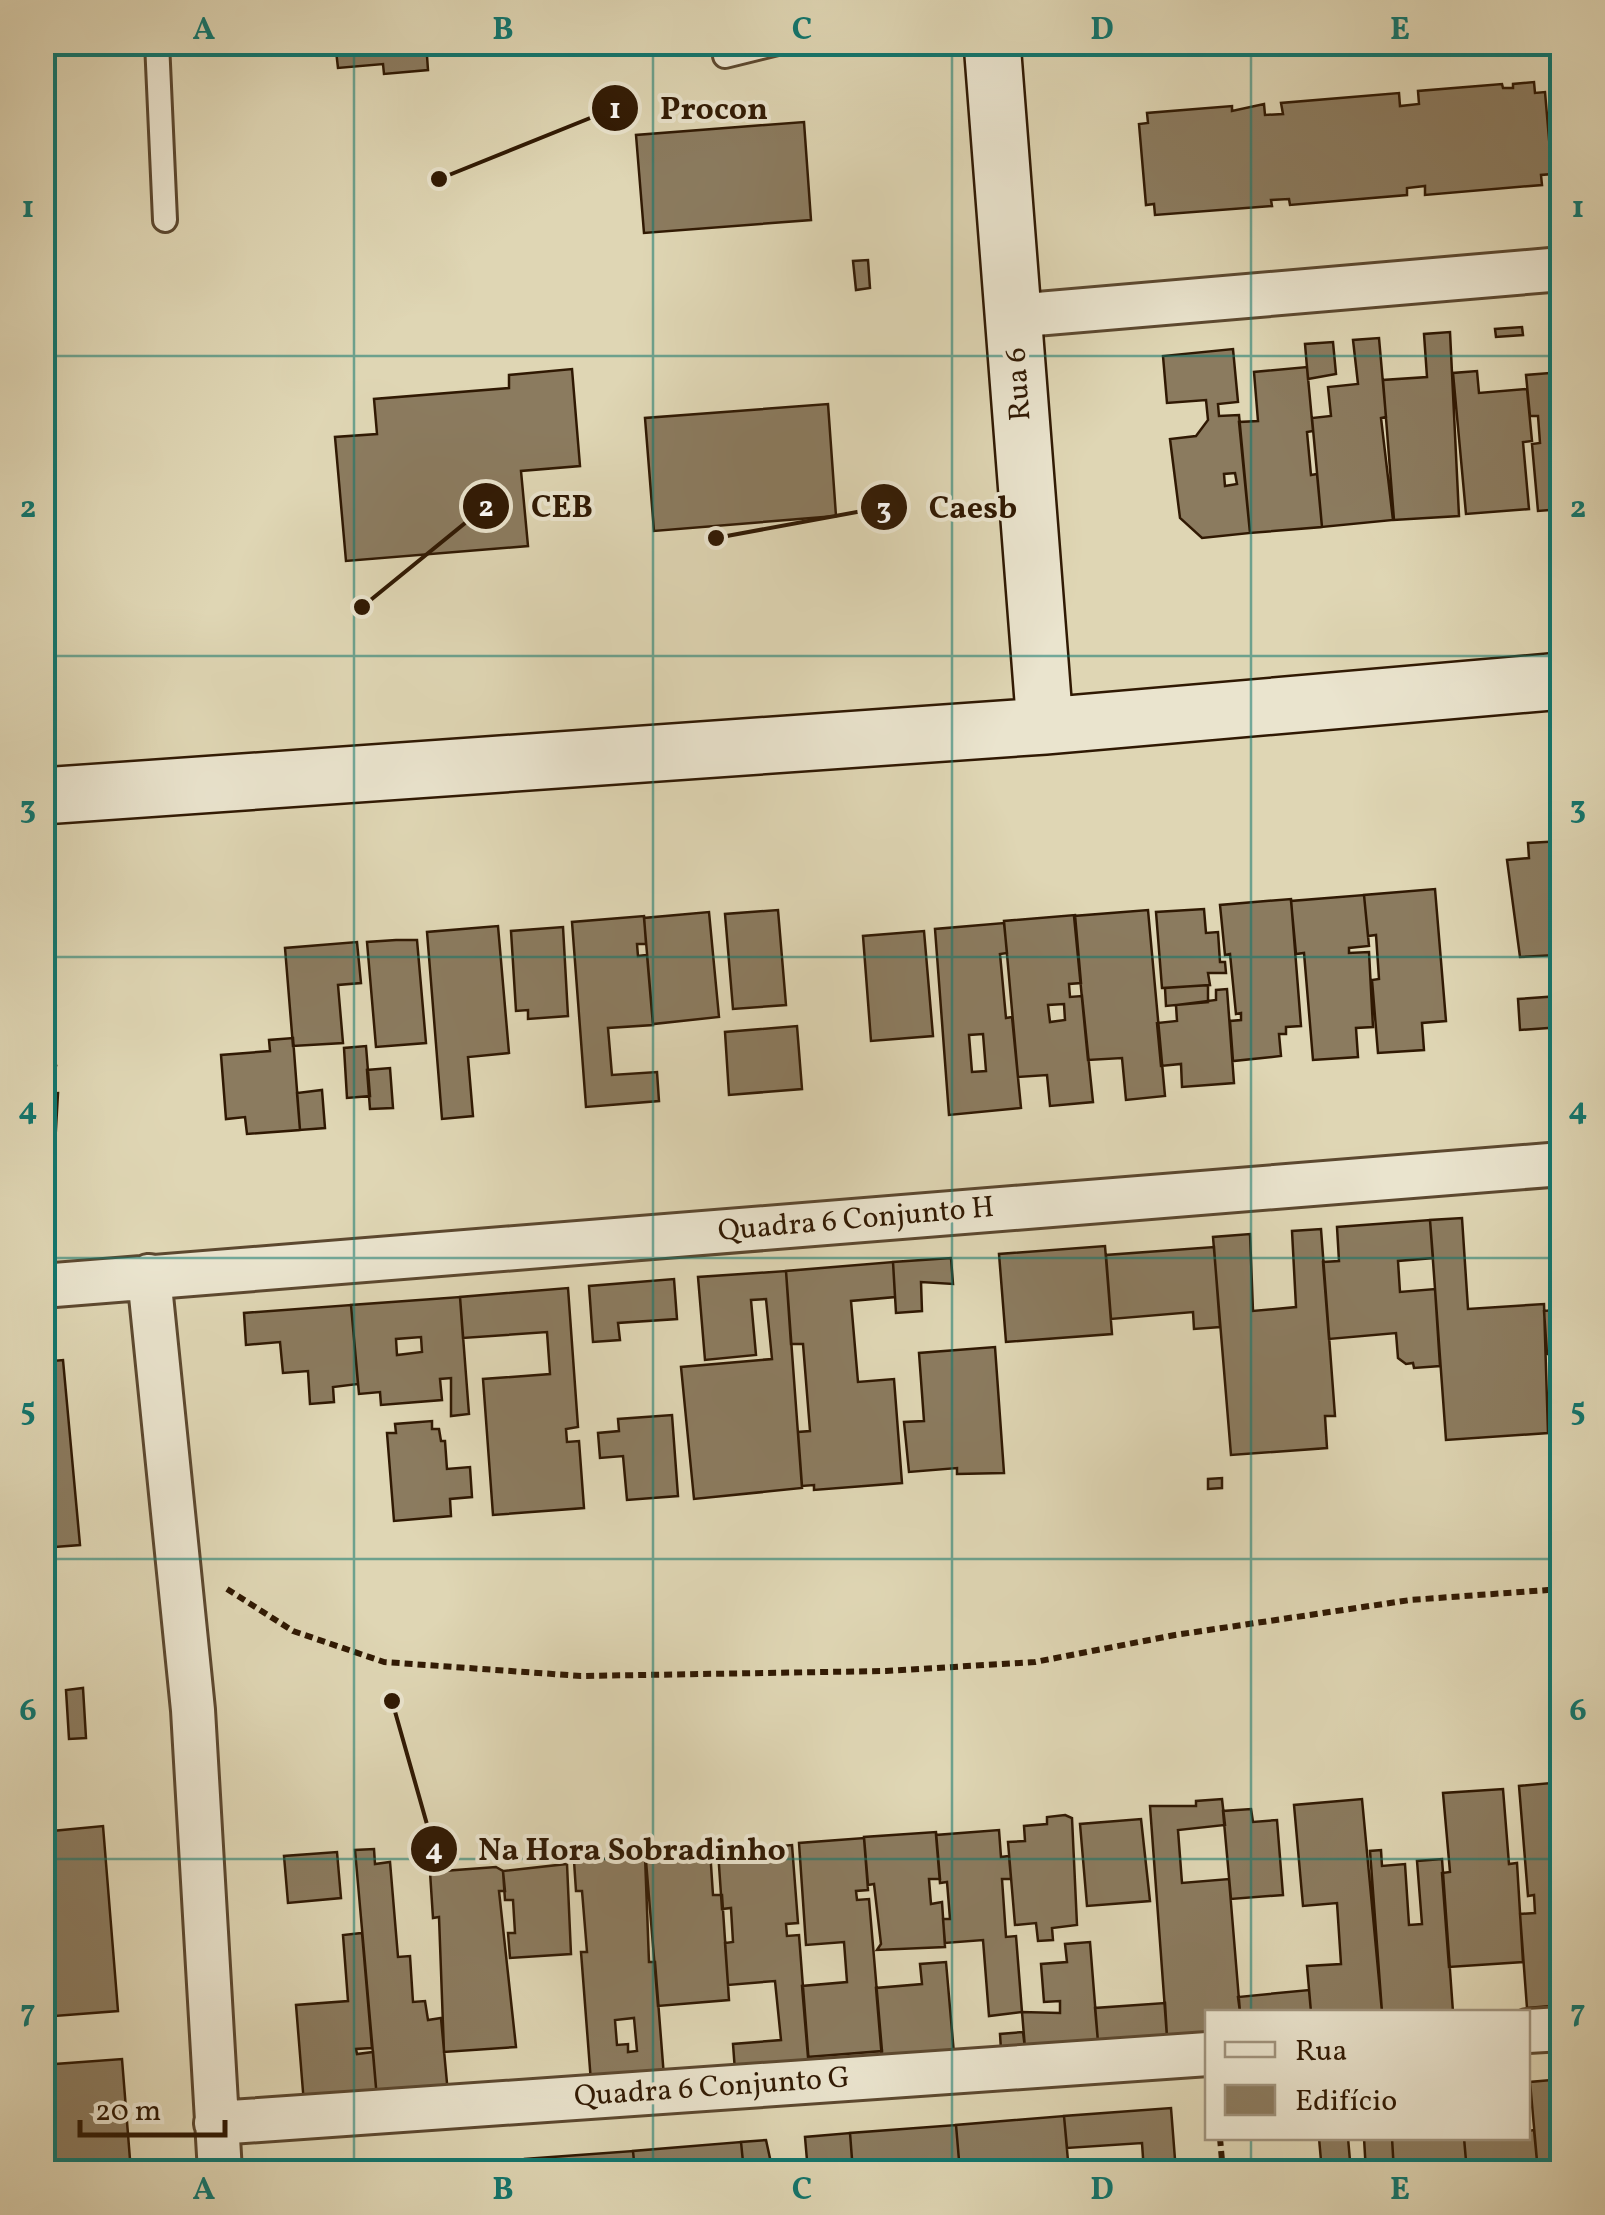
<svg xmlns="http://www.w3.org/2000/svg" width="1605" height="2215" font-family="Vollkorn,serif">
  <rect width="100%" height="100%" fill="#dfd6b4"/>
  <filter id="stains"><feTurbulence type="fractalNoise" baseFrequency=".002" numOctaves="4"/><feColorMatrix values="0 0 0 0 .2 0 0 0 0 .09 0 0 0 0 .02 0 0 0 .5 -.17"/></filter>
  <radialGradient id="worn" r=".72"><stop offset=".6" stop-color="#630" stop-opacity="0"/><stop offset="1" stop-color="#630" stop-opacity=".3"/></radialGradient>
  <!-- building -->
  <path fill="#8b7b5f" stroke="#301903" stroke-width="2.5" fill-rule="evenodd" d="M335 42H426L428 70 384 74 383 64 338 68Z
    M1534 82 1535 93 1545 92 1552 174 1541 175 1542 185 1425 195V186L1407 188V195L1290 205 1289 199 1271 200 1272 206 1155 215 1154 204 1146 205 1139 124 1148 123 1147 113 1232 106V111L1264 104 1265 115 1283 114 1281 103 1399 93 1400 106 1419 104 1418 91 1502 84 1503 88H1513V84Z
    M804 122 811 220 644 233 636 135Z
    M868 260 870 288 856 290 853 261Z
    M1522 327 1523 335 1496 337 1495 329Z
    M1450 332 1459 516 1394 520 1383 380 1427 377 1424 334Z
    M1379 338 1386 417 1381 418 1393 520 1322 527 1312 418 1331 416 1328 387 1358 384 1353 340Z
    M1333 342 1336 374 1308 379 1305 344Z
    M1233 349 1238 402 1218 404 1219 416 1239 415 1250 533 1202 538 1180 518 1170 439 1196 436 1208 420 1206 400 1167 403 1163 356ZM1235 473 1237 484 1225 486 1224 474Z
    M1307 367 1313 431 1307 432 1311 475 1317 474 1322 527 1250 533 1239 422 1258 421 1254 372Z
    M572 369 580 466 521 471 528 546 346 561 335 437 377 434 374 399 509 388V375Z
    M1477 371 1479 393 1527 389 1532 441 1523 442 1529 509 1466 514 1453 373Z
    M1562 372V509L1538 511 1532 444 1540 443 1538 416H1530L1526 375Z
    M828 404 836 516 654 531 645 418Z
    M1562 841V1027L1520 1030 1518 999 1559 996 1556 955 1520 957 1507 860 1529 858 1528 843Z
    M1435 889 1446 1021 1422 1023 1424 1050 1378 1053 1372 980 1379 979 1376 935 1368 936 1364 895Z
    M1364 895 1369 946 1349 948V953L1369 952 1373 1027 1356 1028 1358 1057 1313 1060 1304 953 1296 954 1291 901Z
    M1291 899 1301 1026 1286 1027V1034H1279L1281 1056 1233 1061 1230 1021 1241 1020V1013L1236 1014 1230 954 1225 955 1220 905Z
    M1204 909 1206 933 1218 932 1220 962H1225L1226 973H1208L1210 985 1162 988 1156 912Z
    M778 910 786 1005 733 1009 725 914Z
    M1148 910 1165 1096 1126 1100 1122 1058 1088 1060 1074 916Z
    M709 912 719 1017 653 1024 644 918Z
    M1075 915 1081 983 1069 984 1070 997 1082 996 1093 1102 1050 1106 1047 1075 1018 1077 1004 921ZM1064 1004 1065 1020 1050 1022 1048 1005Z
    M644 916 646 944H637L638 956 647 955 653 1025 608 1028 612 1075 657 1072 659 1101 586 1107 572 922Z
    M1004 923 1007 953 1000 954 1006 1018 1012 1017 1021 1108 949 1115 935 929ZM983 1034 986 1071 972 1072 969 1035Z
    M498 926 509 1053 468 1057 473 1116 442 1119 427 932Z
    M563 927 568 1016 528 1019V1010L516 1011 511 931Z
    M924 931 933 1036 871 1041 863 936Z
    M396 940H417L426 1043 376 1047 367 942Z
    M357 942 361 983 338 985 343 1043 293 1046 285 948Z
    M1208 985V1002L1166 1006 1165 988Z
    M1227 989 1234 1083 1182 1087 1181 1064 1161 1066 1157 1023 1177 1021 1176 1005 1216 1000V990Z
    M42 1010 56 1065 42 1066Z
    M797 1026 802 1089 729 1095 725 1032Z
    M293 1038 300 1130 247 1134 245 1117 226 1119 221 1055 270 1051 269 1040Z
    M366 1046 370 1096 347 1098 344 1048Z
    M390 1068 393 1108 370 1109 367 1070Z
    M42 1082 43 1094 58 1093 52 1199 42 1200Z
    M322 1090 325 1128 300 1130 297 1093Z
    M1462 1218 1468 1309 1544 1304 1548 1433 1446 1440 1430 1220Z
    M1430 1220 1433 1258 1398 1261 1400 1292 1435 1289 1440 1366 1414 1368 1413 1363 1406 1364 1398 1358 1396 1333 1329 1339 1323 1262 1339 1261 1337 1227Z
    M1321 1229 1335 1416H1325L1327 1448 1231 1455 1213 1237 1250 1234 1253 1311 1296 1307 1292 1231Z
    M1105 1246 1112 1334 1006 1342 999 1254Z
    M1214 1247 1220 1327 1194 1329 1193 1312 1111 1319 1106 1255Z
    M951 1258 953 1284 921 1282 922 1311 896 1313 893 1262Z
    M893 1262 895 1297 851 1301 858 1382 894 1379 902 1483 814 1490V1485L802 1486 798 1432 810 1431 803 1344H791L786 1271Z
    M786 1271 802 1488 694 1499 681 1367 772 1359 766 1299 751 1300 756 1355 705 1360 698 1277Z
    M674 1279 677 1319 618 1323 620 1340 593 1342 589 1286Z
    M568 1288 578 1427 566 1429 567 1442 579 1441 584 1508 493 1515 483 1379 550 1374 547 1332 463 1338 460 1297Z
    M460 1297 469 1414 451 1416V1378L440 1379 442 1400 381 1405 380 1392 359 1394 351 1305ZM421 1337 422 1352 397 1355 396 1339Z
    M351 1305 358 1384 333 1387 334 1402 310 1404 308 1371 283 1373 280 1342 246 1345 244 1313Z
    M1562 1309V1352L1547 1354 1544 1311Z
    M995 1347 1004 1473 957 1474V1468L909 1472 904 1422 924 1421 919 1353Z
    M63 1360 80 1545 42 1548V1362Z
    M1562 1360V1435H1560L1554 1361Z
    M672 1415 678 1496 627 1500 623 1456 600 1458 598 1433 619 1431 618 1419Z
    M432 1421V1429H439L441 1441H445L447 1469 470 1467 472 1497 450 1499 451 1516 394 1521 387 1433H396L395 1424Z
    M1222 1478V1488L1208 1489V1479Z
    M83 1688 86 1738 69 1739 66 1690Z
    M42 1759H53L54 1781 42 1782Z
    M1562 1782V2005L1527 2008 1520 1914 1535 1913 1534 1895 1528 1896 1519 1786Z
    M1503 1789 1509 1864 1517 1863 1523 1962 1449 1967 1442 1873 1450 1872 1443 1793Z
    M1222 1799 1225 1825 1178 1830 1182 1883 1229 1879 1240 2012H1208V2034L1167 2037 1150 1806H1196V1801Z
    M1362 1799 1382 2012H1311L1307 1966 1341 1964 1337 1903 1303 1906 1294 1805Z
    M1251 1809 1253 1822 1277 1820 1283 1895 1231 1899 1223 1811Z
    M1065 1815 1072 1818 1077 1925 1052 1928 1053 1940 1038 1941 1036 1923 1015 1925 1008 1842 1025 1841 1024 1826 1047 1824V1817Z
    M1141 1819 1150 1901 1087 1906 1080 1824Z
    M103 1826 118 2011 42 2017V1832Z
    M999 1830 1001 1857 1009 1856 1011 1879H1002L1006 1937 1016 1936 1022 2012 989 2016 983 1940 945 1943 943 1919H950L947 1882 940 1883 936 1835Z
    M936 1832 940 1879H929L931 1904 942 1902 945 1947 877 1950 881 1944 874 1884 868 1885 864 1837Z
    M864 1838 868 1890 856 1891 857 1900 869 1899 882 2051 808 2057 802 1986 847 1982 844 1942 806 1945 799 1843Z
    M792 1845 798 1923 786 1924 787 1936 799 1935 809 2065 735 2071 733 2044 781 2040 775 1981 728 1985 725 1943 733 1942 731 1908 722 1909 718 1851Z
    M374 1849 375 1864 390 1862 398 1957 410 1956 413 2002 425 2001 428 2020 441 2018 448 2094 377 2099 355 1850Z
    M710 1850 713 1895H722L729 2000 658 2006 646 1861 684 1858V1852Z
    M1381 1850 1382 1866 1405 1864 1409 1925 1422 1924 1417 1861 1442 1859 1453 2012H1382L1370 1851Z
    M337 1852 341 1898 288 1903 284 1856Z
    M645 1856 649 1962H655L664 2077 591 2082 581 1952H587L582 1891H576L574 1861ZM634 2018 637 2051 628 2052V2044L617 2045 615 2020Z
    M567 1864 571 1954 510 1958 508 1933H515L513 1900H505L503 1871Z
    M496 1867 503 1871 505 1891H499L516 2047 444 2052 439 1917 433 1918 430 1872Z
    M362 1933 372 2048 356 2049 357 2054 373 2052 377 2099 304 2104 296 2005 348 2001 343 1935Z
    M1090 1942 1098 2042 1025 2048 1022 2012 1060 2013V2001L1044 2002 1041 1964 1067 1962 1065 1944Z
    M946 1962 954 2054 882 2059 876 1988 922 1984 920 1964Z
    M1309 1990 1311 2012H1240L1238 1997Z
    M1165 2003 1167 2037 1098 2042 1095 2008Z
    M1023 2032 1025 2048 1001 2050 1000 2034Z
    M882 2051V2059L809 2065 808 2057Z
    M122 2059 131 2172H42V2065Z
    M1562 2079V2172H1538L1530 2082Z
    M1171 2108 1176 2172H1144L1142 2143 1067 2148 1064 2116Z
    M1064 2116 1069 2172H960L956 2125Z
    M956 2125 960 2172H853L850 2133Z
    M1534 2130 1538 2172H1467L1464 2138H1528V2131Z
    M850 2133 853 2172H808L805 2137Z
    M1319 2138H1348L1351 2172H1322Z
    M1364 2138H1392L1394 2172H1366Z
    M1392 2138H1464L1467 2172H1394Z
    M766 2140 773 2172H744L741 2142Z
    M741 2142 744 2172H635L633 2151Z
    M633 2151 635 2172H526L525 2159Z
    M452 2165V2172H420L419 2168Z
    M419 2168 420 2172H360Z"/>
  <g fill="none" stroke-linecap="round" stroke-linejoin="round">
    <!-- lane casing -->
    <g stroke="#5c482f" stroke-width="28">
      <path id="lane" d="M157 42 165 220
        M725 56 782 42"/>
    </g>
    <!-- street casing -->
    <g stroke="#5c482f" stroke-width="48">
      <path id="street" d="M1013 316 1562 269
        M149 1276 193 1710 220 2172
        M42 1286 1562 1164
        M1528 2031 1562 2029
        M216 2123 1208 2054"/>
    </g>
    <!-- secondary casing -->
    <g stroke="#301903" stroke-width="60">
      <path id="secondary" d="M992 42 1045 726
        M42 796 1045 726 1562 681"/>
    </g>
    <!-- path -->
    <path stroke="#301903" stroke-width="6" stroke-dasharray="8 5" stroke-linecap="butt" d="M227 1589 293 1631 384 1662 581 1676 886 1671 1035 1662 1175 1635 1410 1600 1562 1589
      M1220 2138 1223 2172"/>
    <!-- lane -->
    <use href="#lane" stroke="#eae4ce" stroke-width="22"/>
    <!-- street -->
    <use href="#street" stroke="#eae4ce" stroke-width="42"/>
    <!-- secondary -->
    <use href="#secondary" stroke="#eae4ce" stroke-width="55"/>
  </g>
  <!-- grid -->
  <path fill="none" stroke="#0f766e" stroke-width="2.5" stroke-opacity="0.55" d="M354 42V2172M653 42V2172M952 42V2172M1251 42V2012M42 356H1562M42 656H1562M42 957H1562M42 1258H1562M42 1559H1562M42 1859H1562M1251 2138V2172"/>
  <g text-anchor="middle" dominant-baseline="central" stroke-width="8" stroke-linejoin="round" paint-order="stroke">
    <!-- street labels -->
    <g font-size="30" fill="#301903" stroke="#eae4ce">
      <text transform="translate(1019 384) rotate(-94)">Rua 6</text>
      <text transform="translate(856 1220) rotate(-5)">Quadra 6 Conjunto H</text>
      <text transform="translate(712 2088) rotate(-4)">Quadra 6 Conjunto G</text>
    </g>
  </g>
  <!-- callouts -->
  <path fill="none" stroke="#301903" stroke-width="4" d="M439 179L615 108M362 607L486 506M716 538L884 507M392 1701L434 1849"/>
  <g fill="#301903" stroke="#eae4ce" stroke-width="4">
    <circle cx="439" cy="179" r="10"/>
    <circle cx="362" cy="607" r="10"/>
    <circle cx="716" cy="538" r="10"/>
    <circle cx="392" cy="1701" r="10"/>
    <circle cx="615" cy="108" r="25"/>
    <circle cx="486" cy="506" r="25"/>
    <circle cx="884" cy="507" r="25"/>
    <circle cx="434" cy="1849" r="25"/>
  </g>
  <g font-size="30" text-anchor="middle" font-weight="bold" fill="#fff">
    <text x="615" y="118">1</text>
    <text x="486" y="516">2</text>
    <text x="884" y="518">3</text>
    <text x="434" y="1859">4</text>
  </g>
  <g font-size="32" text-anchor="middle" font-weight="bold" fill="#301903" stroke="#eae4ce" stroke-width="8" stroke-linejoin="round" paint-order="stroke">
    <text x="714" y="119">Procon</text>
    <text x="562" y="517">CEB</text>
    <text x="973" y="518">Caesb</text>
    <text x="632" y="1860">Na Hora Sobradinho</text>
  </g>
  <!-- margin -->
  <rect width="1605" height="2215" fill="none" stroke="#dfd6b4" stroke-width="110"/>
  <!-- legend -->
  <rect x="1205" y="2010" width="325" height="130" fill="#eae4ce" stroke="#a0937d" stroke-width="2.5"/>
  <rect x="1225" y="2042" width="50" height="15" fill="#eae4ce" stroke="#a0937d" stroke-width="2.5"/>
  <text x="1295" y="2060" font-size="30" fill="#301903">Rua</text>
  <rect x="1225" y="2085" width="50" height="30" fill="#8b7b5f" stroke="#a0937d" stroke-width="2.5"/>
  <text x="1295" y="2110" font-size="30" fill="#301903">Edifício</text>
  <!-- scale -->
  <path d="M80 2120v15h145v-15" fill="none" stroke="#301903" stroke-width="5"/>
  <text x="95" y="2120" font-size="30" fill="#301903" stroke="#eae4ce" stroke-width="8" paint-order="stroke">20 m</text>
  <rect x="55" y="55" width="1495" height="2105" fill="none" stroke="#0f766e" stroke-width="4"/>
  <g font-size="32" text-anchor="middle" font-weight="bold" fill="#0f766e">
    <text x="204" y="39">A</text>
    <text x="503" y="39">B</text>
    <text x="802" y="39">C</text>
    <text x="1102" y="39">D</text>
    <text x="1400" y="39">E</text>
    <text x="28" y="217">1</text>
    <text x="1578" y="217">1</text>
    <text x="28" y="517">2</text>
    <text x="1578" y="517">2</text>
    <text x="28" y="818">3</text>
    <text x="1578" y="818">3</text>
    <text x="28" y="1119">4</text>
    <text x="1578" y="1119">4</text>
    <text x="28" y="1420">5</text>
    <text x="1578" y="1420">5</text>
    <text x="28" y="1720">6</text>
    <text x="1578" y="1720">6</text>
    <text x="28" y="2021">7</text>
    <text x="1578" y="2021">7</text>
    <text x="204" y="2199">A</text>
    <text x="503" y="2199">B</text>
    <text x="802" y="2199">C</text>
    <text x="1102" y="2199">D</text>
    <text x="1400" y="2199">E</text>
  </g>
  <rect width="100%" height="100%" filter="url(#stains)"/>
  <rect width="100%" height="100%" fill="url(#worn)"/>
</svg>
